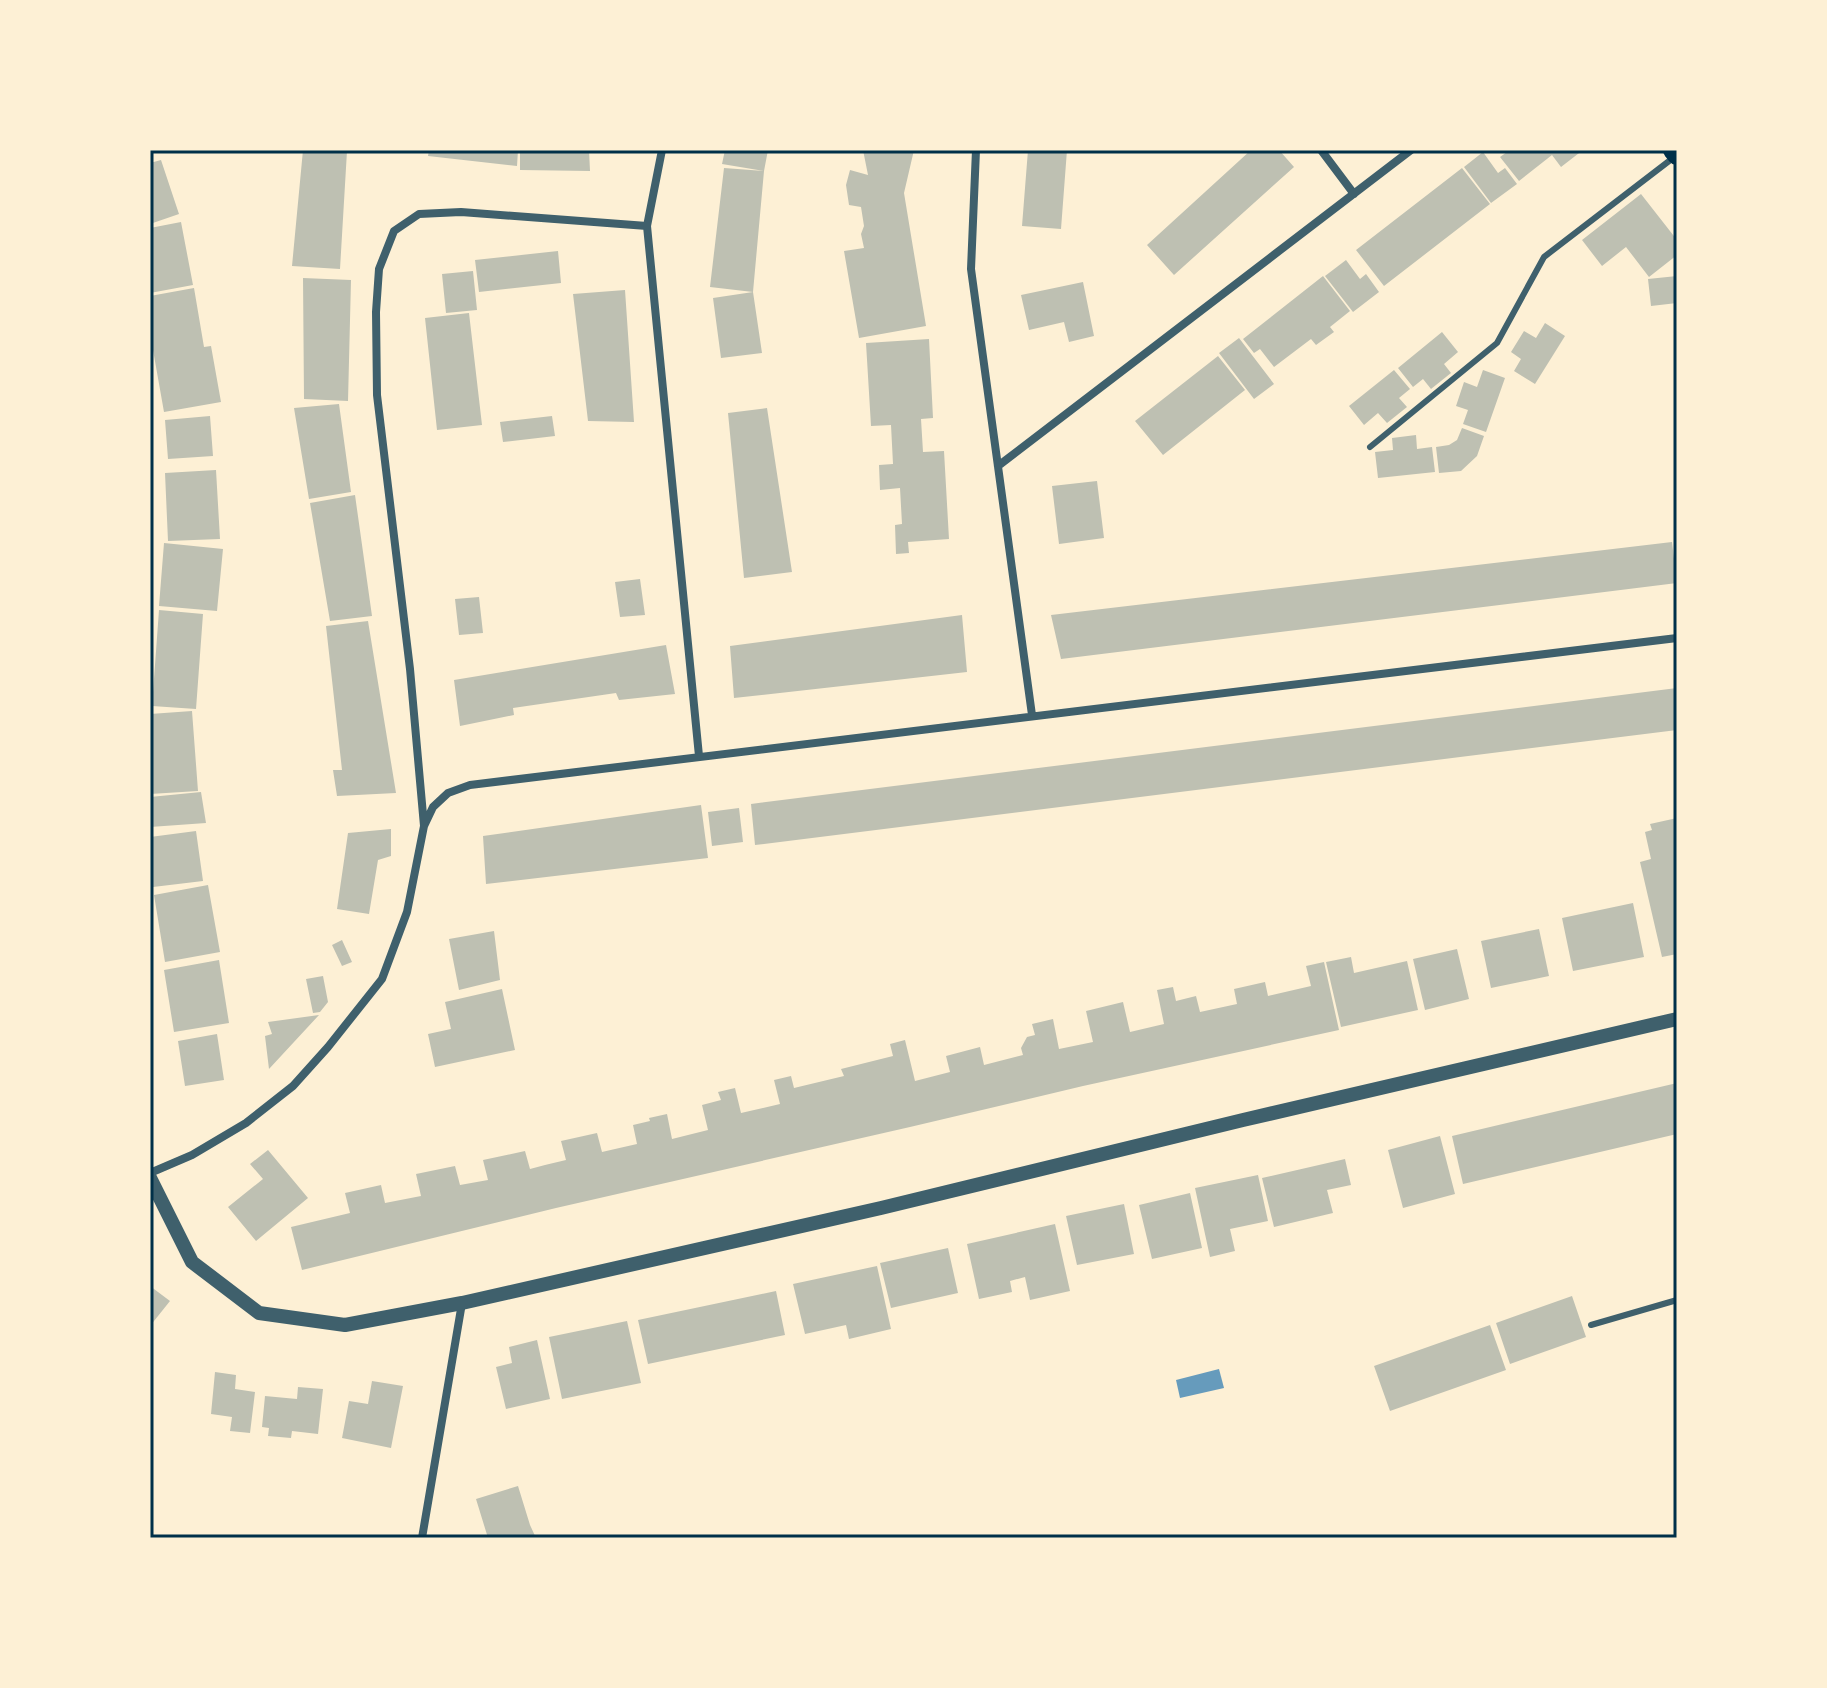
<svg xmlns="http://www.w3.org/2000/svg" width="1827" height="1688" font-family="'Zilla Slab',serif">
  <rect width="100%" height="100%" fill="#fdf0d5"/>
  <!-- water -->
  <path fill="#669bbc" d="M1219 1369 1224 1388 1180 1398 1176 1380Z"/>
  <!-- building -->
  <path fill="#bec0b2" d="M303 150 347 151 340 269 292 266Z
    M429 150H518L517 166 428 156Z
    M520 150H589L590 171 520 170Z
    M725 150H768L764 171 722 164Z
    M863 150H914L904 193 926 326 859 338 844 251 864 248 861 234 864 226 861 207 849 205 846 185 850 170 868 175Z
    M1028 150H1067L1061 229 1022 226Z
    M1251 150H1279L1294 167 1174 275 1147 245Z
    M1505 150H1583L1561 167 1552 155 1519 181 1500 157 1507 152Z
    M1483 152 1498 173 1505 168 1517 184 1491 203 1464 167Z
    M161 160 179 214 150 224V163Z
    M724 168 764 171 753 292 710 287Z
    M1462 168 1490 204 1384 286 1356 250Z
    M1641 194 1677 240V255L1649 277 1626 247 1602 266 1582 240Z
    M181 222 193 285 150 293V228Z
    M558 251 561 283 479 292 475 260Z
    M1346 260 1360 279 1366 274 1379 292 1353 312 1325 276Z
    M473 271 477 310 446 313 442 274Z
    M1323 276 1350 311 1330 327 1334 332 1316 345 1311 339 1274 367 1260 349 1254 353 1243 339Z
    M1677 276V303L1651 306 1648 279Z
    M303 278 351 280 348 401 304 399Z
    M1083 282 1094 336 1069 342 1064 322 1029 330 1021 295Z
    M194 288 204 347 211 346 221 402 164 412 150 333V296Z
    M625 290 634 422 588 421 573 294Z
    M753 292 762 353 721 358 713 298Z
    M469 313 482 425 437 430 425 318Z
    M1545 323 1565 336 1535 384 1514 371 1521 359 1511 352 1524 331 1536 338Z
    M1442 332 1458 352 1444 364 1451 373 1431 389 1423 379 1413 387 1398 368Z
    M1239 338 1274 384 1254 399 1219 353Z
    M929 339 933 418 921 419 923 452 944 451 949 539 908 542 909 553 896 554 895 525 902 524 900 488 880 490 879 465 893 464 891 425 871 426 866 343Z
    M1218 356 1245 390 1163 455 1135 421Z
    M1394 370 1410 389 1399 398 1407 407 1387 423 1378 413 1364 425 1349 406Z
    M1483 370 1505 378 1486 432 1463 424 1468 410 1456 406 1464 382 1477 387Z
    M339 404 351 492 309 499 294 408Z
    M767 408 792 572 744 578 728 413Z
    M210 416 213 456 168 459 165 420Z
    M552 416 555 436 503 442 500 422Z
    M1462 428 1484 436 1477 456 1461 471 1439 473 1436 447 1449 445 1457 440Z
    M1416 435 1417 449 1432 447 1435 472 1378 478 1375 452 1393 450 1392 438Z
    M216 470 220 539 168 541 165 473Z
    M1097 481 1104 538 1059 544 1052 486Z
    M355 495 372 616 330 621 310 503Z
    M1672 542 1677 583 1061 659 1051 615Z
    M164 543 223 549 217 611 159 606Z
    M640 579 645 615 620 617 615 582Z
    M479 597 483 633 459 635 455 599Z
    M159 610 203 614 196 709 152 706Z
    M962 615 967 672 734 698 730 646Z
    M368 621 396 793 337 796 333 770H342L326 626Z
    M666 645 675 694 619 700 616 693 513 708 514 715 460 726 454 680Z
    M1677 688V730L755 845 751 804Z
    M192 711 198 791 150 794V714Z
    M201 792 206 823 150 827V797Z
    M701 805 708 858 486 884 483 836Z
    M739 808 743 842 712 846 708 812Z
    M1677 818V954L1662 957 1640 862 1651 859 1645 832 1652 830 1650 824Z
    M391 829V856L378 860 369 914 337 909 348 833Z
    M196 831 203 881 153 887 150 871V837Z
    M208 885 220 952 165 962 154 895Z
    M1633 903 1644 957 1573 971 1562 918Z
    M1539 929 1549 976 1491 988 1481 941Z
    M494 931 500 980 459 990 449 939Z
    M342 940 352 962 342 966 332 945Z
    M1457 949 1469 999 1425 1010 1413 959Z
    M1351 957 1354 973 1407 961 1418 1010 1341 1027 1326 962Z
    M219 960 229 1023 174 1032 164 970Z
    M1324 962 1339 1030 1083 1086 910 1127 556 1208 302 1270 291 1227 350 1213 345 1193 381 1185 385 1203 421 1196 416 1174 455 1166 460 1185 488 1180 483 1160 525 1151 530 1169 545 1165 566 1160 561 1141 597 1133 602 1152 615 1149 637 1144 633 1125 650 1121 649 1118 667 1114 672 1139 708 1130 702 1105 721 1100 718 1092 735 1088 741 1113 780 1104 774 1080 791 1076 794 1088 844 1076 841 1069 893 1056 890 1044 905 1040 915 1081 950 1072 946 1056 980 1047 984 1065 1023 1055 1021 1048 1027 1037 1035 1035 1032 1024 1053 1019 1059 1049 1093 1042 1086 1011 1123 1002 1130 1032 1164 1024 1157 990 1173 987 1176 1001 1196 996 1200 1012 1237 1004 1234 989 1265 982 1268 996 1311 986 1306 966Z
    M323 976 328 1002 320 1012 313 1013 306 979Z
    M502 989 515 1050 435 1067 428 1034 451 1029 445 1002Z
    M319 1015 269 1069 265 1036 272 1034 268 1022Z
    M217 1034 224 1080 185 1086 178 1041Z
    M1677 1083V1134L1463 1184 1452 1136Z
    M1440 1136 1455 1194 1403 1208 1388 1150Z
    M268 1150 308 1198 256 1241 228 1207 263 1179 250 1164Z
    M1345 1159 1351 1185 1327 1190 1333 1213 1274 1227 1262 1178Z
    M1258 1175 1268 1221 1230 1229 1235 1251 1210 1257 1195 1188Z
    M1190 1193 1202 1248 1152 1259 1139 1205Z
    M1124 1204 1134 1254 1077 1265 1066 1216Z
    M1055 1224 1070 1291 1030 1300 1025 1277 1010 1281 1012 1292 979 1299 967 1244Z
    M948 1248 958 1293 891 1308 880 1263Z
    M877 1266 891 1329 849 1339 846 1325 805 1334 793 1284Z
    M150 1286 170 1301 150 1326Z
    M776 1291 785 1335 648 1364 638 1320Z
    M1572 1296 1586 1337 1510 1364 1496 1323Z
    M627 1321 641 1383 562 1399 549 1337Z
    M1490 1325 1506 1370 1390 1411 1374 1366Z
    M537 1340 550 1399 506 1409 496 1367 512 1363 509 1347Z
    M215 1372 236 1375 235 1389 255 1392 250 1433 230 1431 232 1417 211 1414Z
    M372 1381 403 1386 391 1448 342 1438 349 1401 368 1404Z
    M298 1387 323 1389 318 1434 292 1431 291 1438 268 1436 269 1428 262 1427 265 1396 297 1399Z
    M518 1486 530 1525 536 1538H488L476 1499Z"/>
  <g fill="none" stroke-linecap="round" stroke-linejoin="round">
    <!-- service -->
    <path stroke="#3f606c" stroke-width="6" d="M1370 447 1497 343 1544 257 1673 158
      M1591 1325 1677 1300"/>
    <!-- minor -->
    <path stroke="#3f606c" stroke-width="8" d="M662 150 647 226 699 756
      M976 150 971 269 1032 715
      M1321 150 1354 194
      M998 466 1411 150
      M424 826 410 669 377 395 376 312 379 269 394 231 419 214 461 212 647 226
      M150 1173 192 1155 246 1123 293 1086 328 1047 382 979 407 912 424 826 433 807 448 793 470 785 1677 638
      M422 1538 462 1303"/>
    <!-- tertiary -->
    <path stroke="#3f606c" stroke-width="14" d="M150 1178 192 1262 259 1313 345 1325 462 1303 881 1208 1243 1120 1677 1019"/>
    <!-- primary -->
    <path stroke="#003049" stroke-width="20" d="M1673 150 1677 155"/>
  </g>
  <!-- border -->
  <rect width="1827" height="1688" fill="none" stroke="#fdf0d5" stroke-width="304"/>
  <rect x="152" y="152" width="1523" height="1384" fill="none" stroke="#003049" stroke-width="3"/>
</svg>
